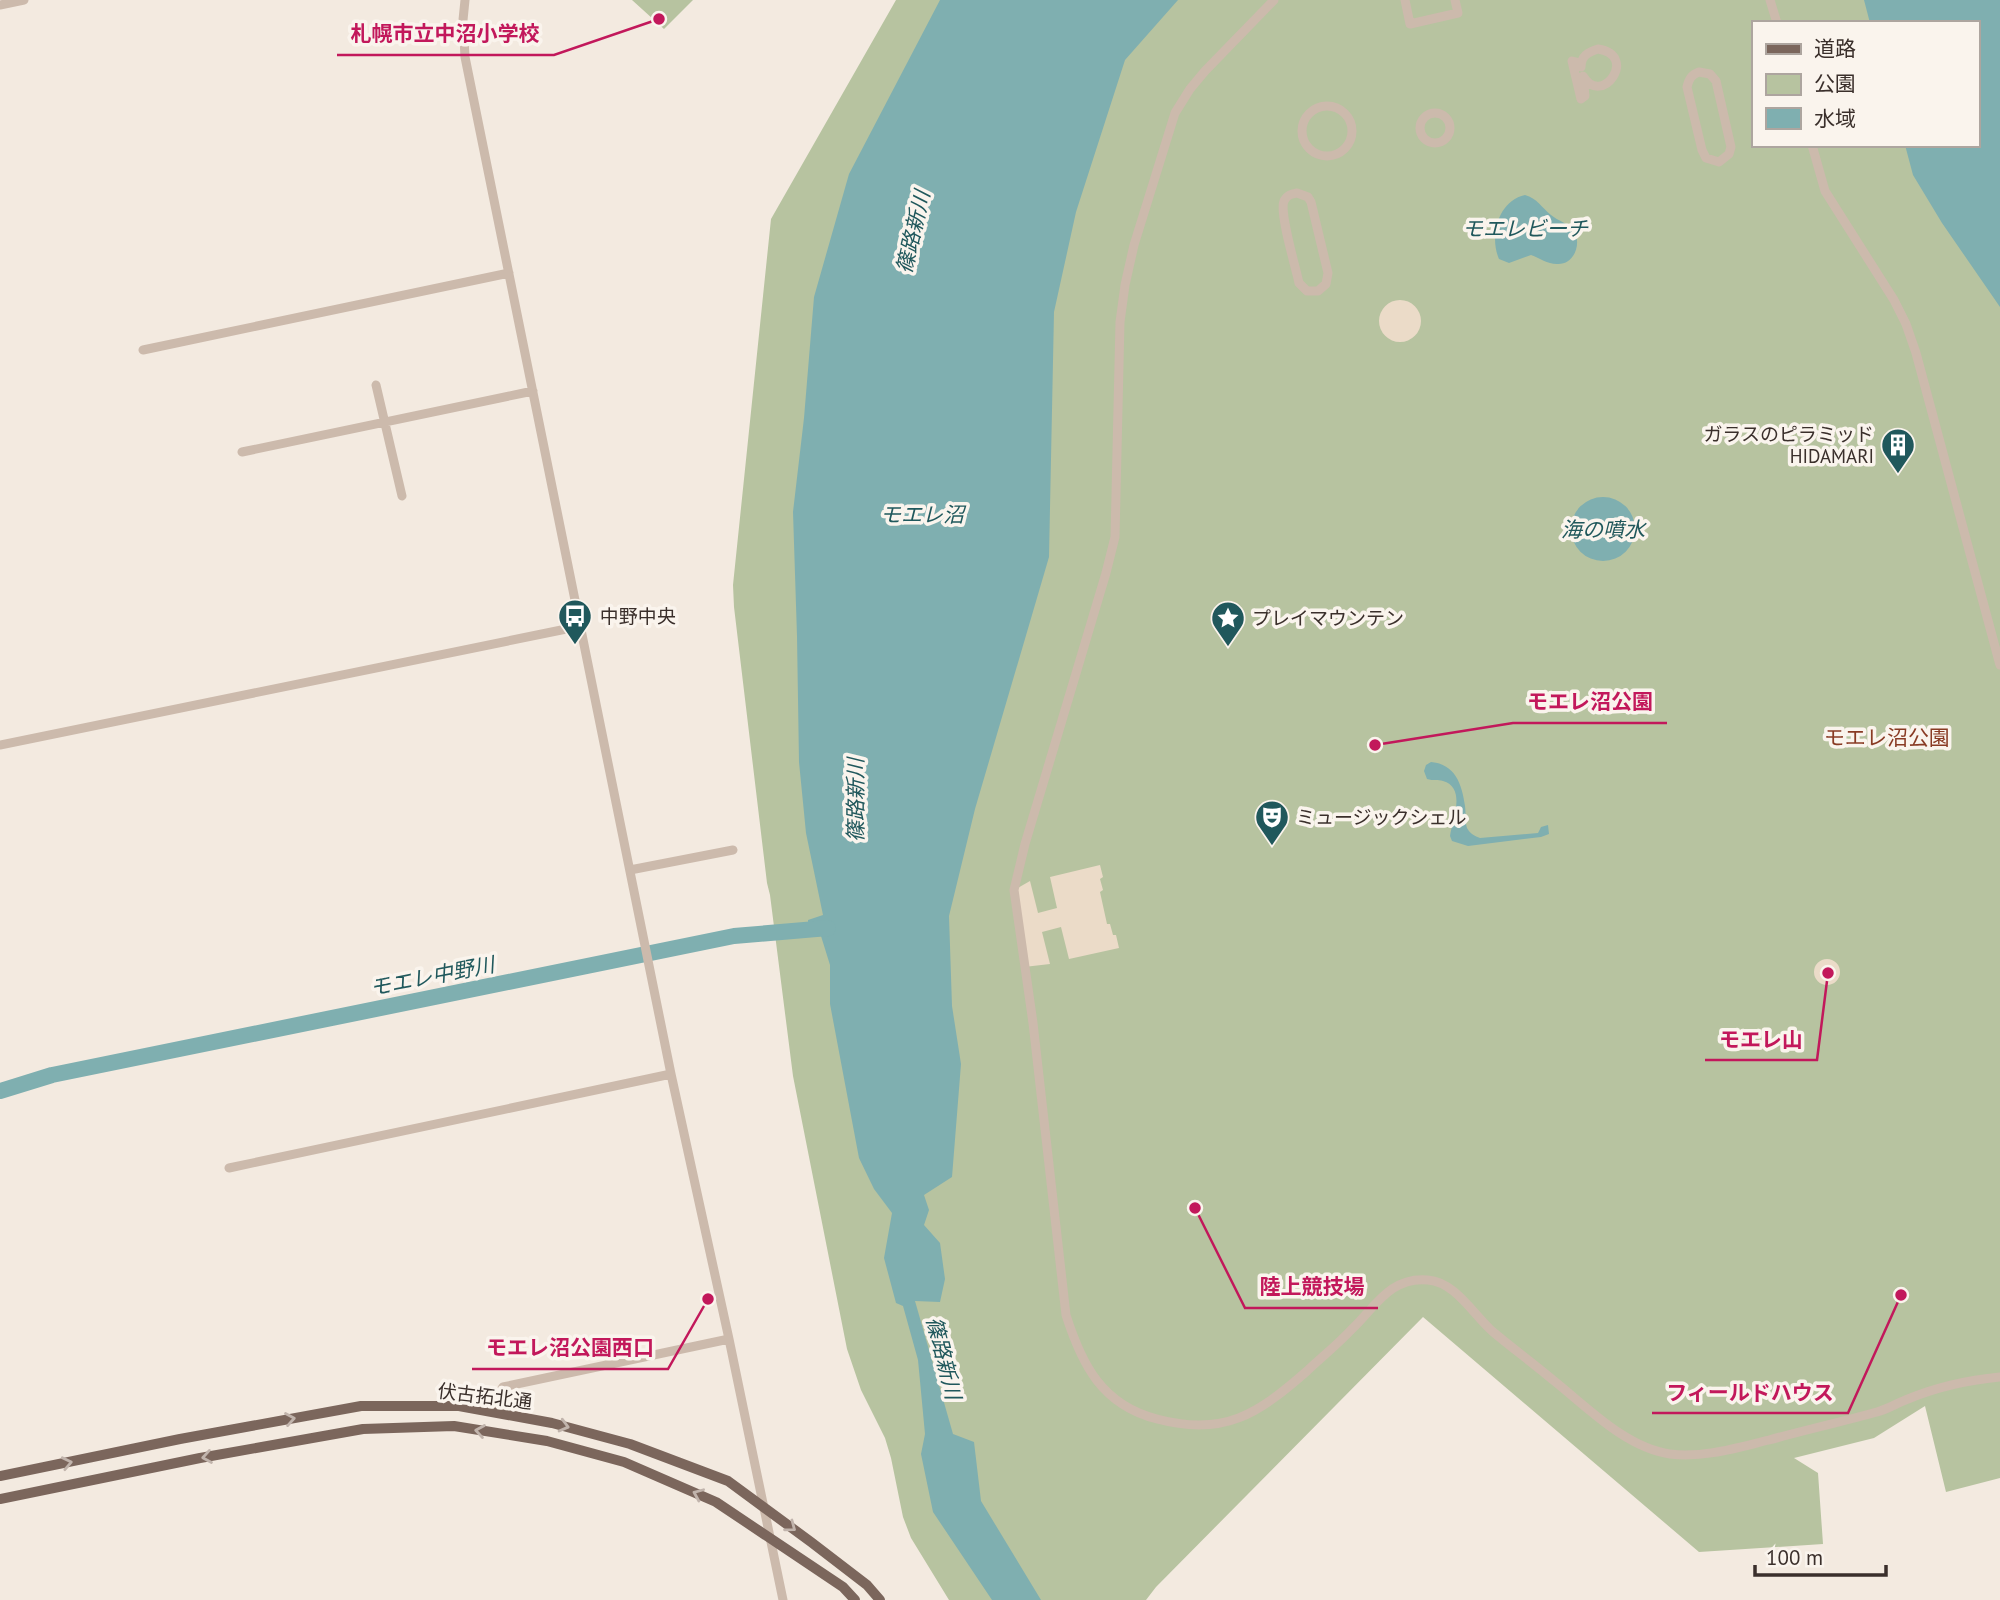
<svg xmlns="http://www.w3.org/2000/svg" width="2000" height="1600" font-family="'PT Sans','Noto Sans JP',sans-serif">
  <rect width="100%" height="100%" fill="#f3eae0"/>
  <!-- green -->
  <path fill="#b7c3a0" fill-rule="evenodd" d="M632 0H693L664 29Z
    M896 0H2000V1478L1946 1492 1925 1406 1874 1438 1794 1458 1818 1473 1823 1544 1699 1552 1423 1317 1156 1587 1146 1600H949L911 1538 903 1517 891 1458 885 1438 861 1390 847 1349 793 1076 770 895 767 883 734 607 733 585 771 219ZM1753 23H1977V145H1753Z"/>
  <!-- plaza -->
  <path fill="#ebdbc8" d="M1379 321a21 21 0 1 1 42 0a21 21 0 1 1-42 0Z
    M1100 865 1103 877 1100 879 1103 890 1100 892 1107 924H1110L1113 935H1116L1119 948 1069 959 1061 927 1042 932 1050 964 1024 967 1014 890 1030 881 1038 913 1057 908 1050 877Z
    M1814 972a13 13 0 1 1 26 0a13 13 0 1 1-26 0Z"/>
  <!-- water -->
  <path fill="#7fafb0" d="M940 0H1178L1125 60 1076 212 1054 312 1049 557 975 809 949 916 952 1006 961 1064 952 1177 924 1195 929 1210 924 1225 940 1243 945 1279 940 1302 915 1301 953 1434 974 1442 981 1501 1041 1600H992L933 1512 921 1454 925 1434 918 1360 903 1306 896 1303 884 1258 892 1213 874 1189 859 1158 830 1004V965L821 936 808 937V920L823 915 806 833 799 762 797 636 793 512 804 418 814 297 849 174Z
    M1864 0H2000V307L1942 223 1913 175 1905 145H1977V23H1870Z
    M1525 195C1537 198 1542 208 1551 215 1558 221 1568 223 1574 231 1582 244 1574 265 1557 264 1547 264 1540 258 1531 255L1509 263 1499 259C1489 236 1498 201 1525 195Z
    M1571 529a32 32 0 1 1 64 0a32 32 0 1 1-64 0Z
    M1431 762C1455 764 1462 784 1465 806 1466 813 1465 822 1467 828 1470 834 1475 836 1480 838L1538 833 1541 827 1548 825 1549 834 1541 837 1468 846 1452 841 1450 836C1452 821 1467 788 1443 781 1438 779 1433 781 1427 779L1424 771 1426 765Z"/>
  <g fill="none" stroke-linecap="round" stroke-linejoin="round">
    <!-- river -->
    <path stroke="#7fafb0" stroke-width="16" d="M0 1091 52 1075 734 936 828 928"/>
    <!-- minor -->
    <path stroke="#ccbaac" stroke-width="9" d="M465 0 463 20 465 57 671 1074 729 1339 783 1600
      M1274 0 1205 71 1190 89 1175 113 1134 245 1125 285 1120 322 1115 537 1106 573 1025 844 1014 890 1033 1023 1066 1315C1082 1365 1102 1405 1157 1419 1224 1437 1258 1414 1307 1371 1322 1357 1338 1344 1352 1329 1375 1307 1391 1276 1428 1280 1455 1282 1473 1314 1492 1331 1512 1348 1533 1363 1553 1380 1587 1407 1626 1448 1670 1454 1704 1458 1736 1448 1769 1440 1805 1430 1841 1422 1877 1412 1888 1409 1897 1403 1908 1399 1937 1387 1969 1380 2000 1377
      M1405 0 1410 24 1458 13 1455 0
      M1770 0 1777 23
      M0 5 24 0
      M1598 49C1639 55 1602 108 1583 76L1585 96 1581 99 1572 61 1580 63 1581 67C1581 56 1588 52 1598 49Z
      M1699 72 1710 74 1716 81 1731 147 1729 154 1719 162 1706 158 1702 150 1687 87C1689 79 1691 75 1699 72Z
      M1302 131a25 25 0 1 1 50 0a25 25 0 1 1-50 0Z
      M1420 128a15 15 0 1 1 30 0a15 15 0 1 1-30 0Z
      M1812 145 1825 191 1894 300 1906 324 1916 353 2000 665
      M1297 193 1308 197 1311 202 1328 273 1326 284 1318 291H1307L1299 283C1296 268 1279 213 1284 201 1287 195 1291 194 1297 193Z
      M143 350 509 273
      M376 385 402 496
      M242 452 533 391
      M0 745 581 626
      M630 870 733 850
      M229 1168 671 1074
      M488 1411 503 1387 729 1339"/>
    <!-- major -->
    <path stroke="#7b665c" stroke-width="10" d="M0 1476 180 1439 361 1406H459L552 1423 630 1444 728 1481 811 1542 867 1585 880 1600
      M0 1499 200 1458 363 1429 454 1426 547 1441 624 1462 716 1502 843 1587 855 1600"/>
  </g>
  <!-- one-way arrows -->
  <defs><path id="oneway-chevron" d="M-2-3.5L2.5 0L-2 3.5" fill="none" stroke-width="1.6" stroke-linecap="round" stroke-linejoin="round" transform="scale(1.75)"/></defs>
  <g stroke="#c1b4ac">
    <use href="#oneway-chevron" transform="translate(290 1419) rotate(-10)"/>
    <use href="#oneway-chevron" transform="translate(564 1426) rotate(15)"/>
    <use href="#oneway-chevron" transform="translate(480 1431) rotate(-171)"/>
    <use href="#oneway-chevron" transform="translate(207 1457) rotate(170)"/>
    <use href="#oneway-chevron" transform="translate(67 1463) rotate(-12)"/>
    <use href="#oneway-chevron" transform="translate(698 1494) rotate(-157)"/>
    <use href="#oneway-chevron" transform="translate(791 1527) rotate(37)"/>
  </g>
  <!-- icons -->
  <defs>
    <g id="building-pin" transform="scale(1.75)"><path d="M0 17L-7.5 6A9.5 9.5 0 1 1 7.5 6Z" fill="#20585c" stroke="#faf4ed"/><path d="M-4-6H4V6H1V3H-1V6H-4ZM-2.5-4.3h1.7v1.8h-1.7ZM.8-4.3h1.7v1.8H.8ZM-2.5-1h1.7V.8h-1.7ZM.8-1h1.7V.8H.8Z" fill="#fff"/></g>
    <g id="bus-pin" transform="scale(1.75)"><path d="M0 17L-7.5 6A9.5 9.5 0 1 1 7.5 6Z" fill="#20585c" stroke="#faf4ed"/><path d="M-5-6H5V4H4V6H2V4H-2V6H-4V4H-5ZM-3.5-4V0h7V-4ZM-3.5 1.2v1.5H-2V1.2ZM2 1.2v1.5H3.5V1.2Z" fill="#fff"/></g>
    <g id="sight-pin" transform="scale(1.75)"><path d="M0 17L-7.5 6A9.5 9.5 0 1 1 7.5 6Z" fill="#20585c" stroke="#faf4ed"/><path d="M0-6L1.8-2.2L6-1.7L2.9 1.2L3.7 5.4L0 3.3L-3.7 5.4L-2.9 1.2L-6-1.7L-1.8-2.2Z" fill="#fff"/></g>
    <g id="theatre-pin" transform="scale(1.75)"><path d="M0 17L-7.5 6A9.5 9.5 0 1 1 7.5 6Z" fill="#20585c" stroke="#faf4ed"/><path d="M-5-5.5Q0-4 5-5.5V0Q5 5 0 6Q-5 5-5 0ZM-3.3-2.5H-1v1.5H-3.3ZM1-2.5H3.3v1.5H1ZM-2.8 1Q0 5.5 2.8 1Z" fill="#fff"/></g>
  </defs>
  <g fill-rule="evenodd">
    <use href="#building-pin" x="1898" y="445"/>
    <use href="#bus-pin" x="575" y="616"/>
    <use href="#sight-pin" x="1228" y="618"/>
    <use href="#theatre-pin" x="1272" y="817"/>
  </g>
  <g text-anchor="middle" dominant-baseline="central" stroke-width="7" stroke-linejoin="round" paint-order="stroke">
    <!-- poi labels -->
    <g font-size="19" fill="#3a2f2b" stroke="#faf4ed" text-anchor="start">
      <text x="1874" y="434" text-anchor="end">ガラスのピラミッド<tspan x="1874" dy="22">HIDAMARI</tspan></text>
      <text x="600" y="616">中野中央</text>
      <text x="1252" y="618">プレイマウンテン</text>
      <text x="1296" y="817">ミュージックシェル</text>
    </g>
    <!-- street labels -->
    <g font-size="19" fill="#3a2f2b" stroke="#faf4ed">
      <text transform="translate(485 1396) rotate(7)">伏古拓北通</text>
    </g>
    <!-- water labels -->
    <g font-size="21" font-style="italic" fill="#20585c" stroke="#faf4ed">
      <text x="1525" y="228">モエレビーチ</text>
      <text transform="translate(913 232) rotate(-77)">篠路新川</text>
      <text x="922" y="514">モエレ沼</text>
      <text x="1603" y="529">海の噴水</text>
      <text transform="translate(855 800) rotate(-90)">篠路新川</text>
      <text transform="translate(432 976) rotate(-11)">モエレ中野川</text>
      <text transform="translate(944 1358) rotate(76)">篠路新川</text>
    </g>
    <!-- neighbourhood labels -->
    <g font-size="21" fill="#893b24" stroke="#faf4ed">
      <text x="1887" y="737">モエレ沼公園</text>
    </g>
  </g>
  <!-- callouts -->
  <path fill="none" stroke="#c2185b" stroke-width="2.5" d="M659 19L554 55H337M1375 745L1513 723H1667M1828 973L1817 1060H1705M1195 1208L1245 1308H1378M708 1299L668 1369H472M1901 1295L1848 1413H1652"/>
  <g fill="#c2185b" stroke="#faf4ed" stroke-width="2.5">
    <circle cx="659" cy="19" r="7"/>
    <circle cx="1375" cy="745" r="7"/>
    <circle cx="1828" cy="973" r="7"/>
    <circle cx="1195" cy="1208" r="7"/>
    <circle cx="708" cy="1299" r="7"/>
    <circle cx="1901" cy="1295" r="7"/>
  </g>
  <g font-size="21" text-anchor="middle" font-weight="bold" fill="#c2185b" stroke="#faf4ed" stroke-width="7" stroke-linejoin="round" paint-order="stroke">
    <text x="445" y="41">札幌市立中沼小学校</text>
    <text x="1590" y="709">モエレ沼公園</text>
    <text x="1761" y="1047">モエレ山</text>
    <text x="1312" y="1294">陸上競技場</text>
    <text x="570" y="1355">モエレ沼公園西口</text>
    <text x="1750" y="1400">フィールドハウス</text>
  </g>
  <!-- legend -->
  <rect x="1752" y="21" width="228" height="126" fill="#faf4ed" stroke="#ada59f" stroke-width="2"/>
  <rect x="1766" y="44" width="35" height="10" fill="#7b665c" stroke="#ada59f" stroke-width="2"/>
  <text x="1814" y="56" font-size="21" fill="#3a2f2b">道路</text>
  <rect x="1766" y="74" width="35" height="21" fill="#b7c3a0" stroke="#ada59f" stroke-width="2"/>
  <text x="1814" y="91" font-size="21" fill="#3a2f2b">公園</text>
  <rect x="1766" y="108" width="35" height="21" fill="#7fafb0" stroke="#ada59f" stroke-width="2"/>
  <text x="1814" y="126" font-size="21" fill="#3a2f2b">水域</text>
  <!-- scale -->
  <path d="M1755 1565v10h131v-10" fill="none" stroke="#3a2f2b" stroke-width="3.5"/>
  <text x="1766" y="1565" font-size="21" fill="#3a2f2b" stroke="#faf4ed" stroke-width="5" paint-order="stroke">100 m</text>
</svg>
